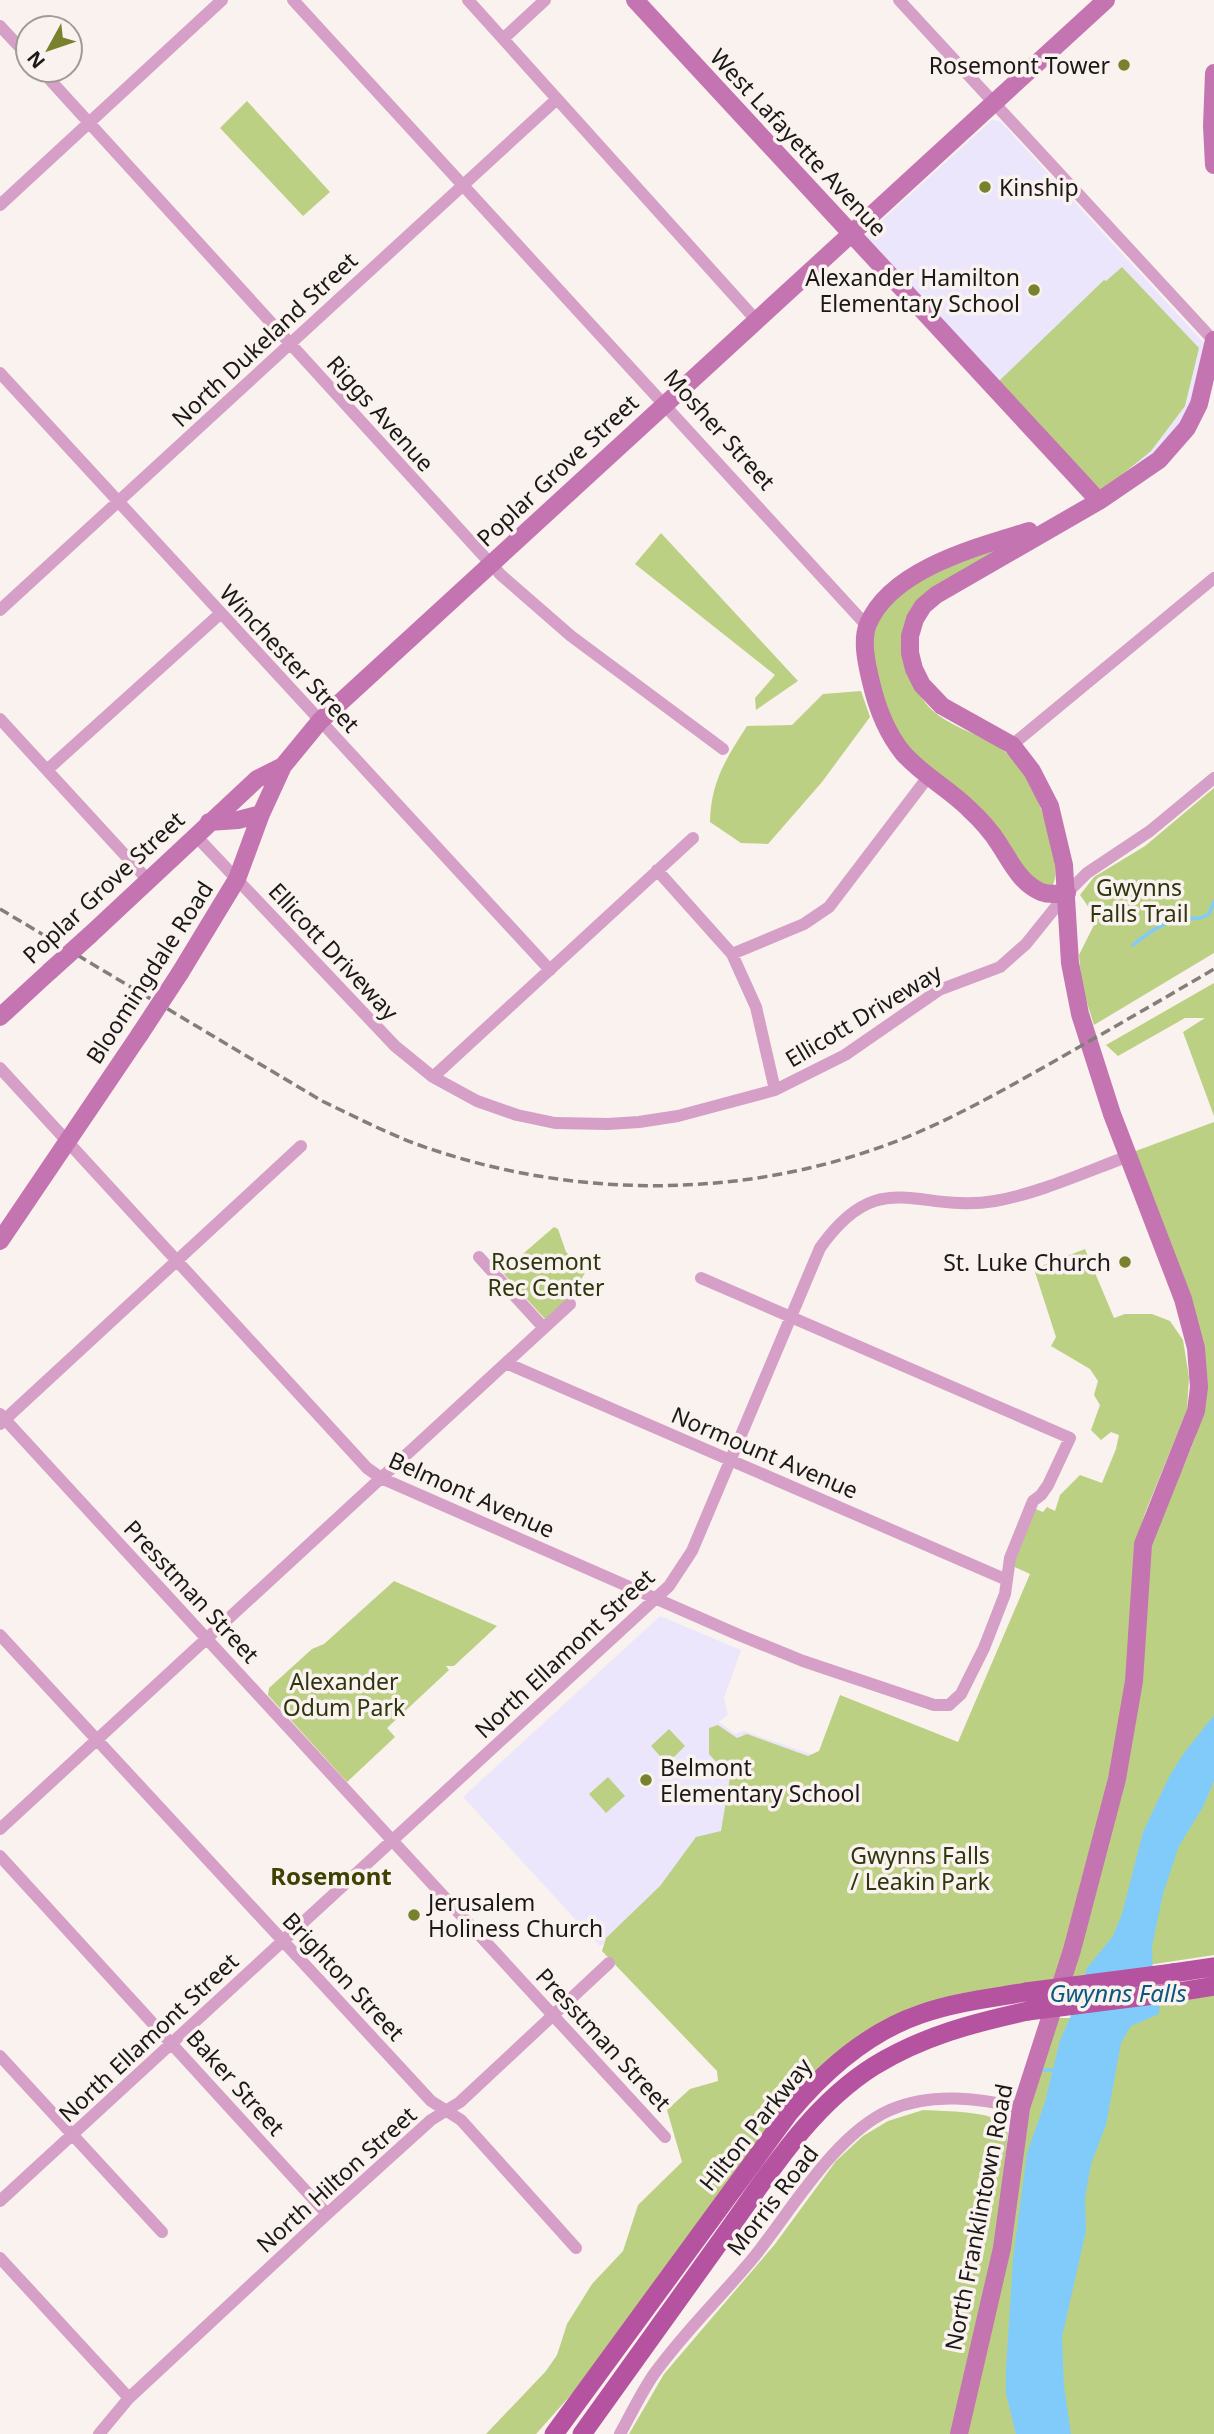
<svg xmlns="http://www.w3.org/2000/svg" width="1214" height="2434" font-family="'Noto Sans',sans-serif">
  <rect width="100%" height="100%" fill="#f9f2ee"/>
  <!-- education -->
  <path fill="#ebe6fc" d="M992 120 1000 121 1204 343 1193 400 1182 423 1152 455 1102 491 1097 488 867 241 868 233Z
    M660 1616 741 1650 724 1698 728 1715 719 1722 735 1734 744 1731 817 1756 671 1890 600 1946 463 1797Z"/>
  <!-- green -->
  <path fill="#bcd083" d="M247 101 330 192 303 216 220 128Z
    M1122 267 1199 348 1185 406 1151 451 1102 491 998 382 1104 280 1106 281Z
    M661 533 798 681 756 710 755 698 775 675 635 564Z
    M1005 547 919 604 910 679C917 689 923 702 932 710 949 726 973 732 993 743 1024 761 1043 805 1049 838 1052 854 1059 870 1053 885L1044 887 1033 880 917 760C893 730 885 712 877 674 874 660 870 646 874 632 888 583 963 562 1005 547Z
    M861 691 870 717 822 782 768 844 741 843 710 822C711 781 726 759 747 726L792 725 823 694Z
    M1214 788V953L1094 1025 1082 987 1079 955 1097 919 1080 895 1094 877 1145 846Z
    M1214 983V1116L1183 1032 1205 1018H1185L1118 1056 1106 1045Z
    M1214 1122V1955L1069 1977 1090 1909 1149 1549C1161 1511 1181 1476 1195 1438 1202 1418 1204 1399 1206 1379L1133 1152Z
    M554 1227 558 1229 566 1252 583 1267 585 1273 572 1294 546 1320 502 1272Z
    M1085 1249 1114 1318 1125 1314H1152L1170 1321 1183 1340 1189 1377 1187 1410 1145 1513 1134 1548 1129 1659 1117 1742 1090 1854 1056 1979 958 1994 929 2003 814 2072 586 2378 536 2434H486L546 2371 557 2355 567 2324 592 2284 623 2251 638 2205 682 2162 667 2110 690 2089 718 2081 717 2071 602 1951 606 1938 660 1886 696 1837 721 1831 730 1777 709 1754V1728L718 1725 737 1738 747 1734 808 1756 819 1751 840 1695 958 1742 1030 1574 1006 1563 1031 1507 1043 1512 1047 1507 1055 1511 1060 1495 1080 1475 1102 1483 1116 1449 1119 1435 1111 1432 1101 1440 1091 1430 1100 1405 1094 1395 1098 1381 1090 1369 1051 1346 1056 1337 1034 1269Z
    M394 1581 497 1626 454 1666H446L449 1670 387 1728 395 1737 347 1782 268 1695 269 1688 312 1649 324 1644Z
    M669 1729 685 1746 667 1764 651 1746Z
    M608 1777 625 1796 606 1813 589 1794Z
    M1214 1994V2434H963L1029 2105 1056 2018H1071Z
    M923 2110C939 2111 984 2111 997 2120 1002 2123 1005 2129 1008 2133L998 2231 953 2434H629L664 2374 775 2244 836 2161 863 2136 888 2121Z"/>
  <!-- water -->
  <path fill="#81cbfb" d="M1214 1715V1781L1203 1807 1179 1846 1163 1894 1152 1947 1153 1977 1160 2002 1159 2014 1131 2026 1121 2043 1106 2125 1091 2164 1085 2198 1086 2231 1062 2337 1064 2386 1071 2434H1016L1006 2394V2368L1013 2259 1027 2153 1045 2102 1060 2040 1070 2018 1087 1968 1113 1936 1122 1914 1143 1832 1170 1775 1184 1753Z"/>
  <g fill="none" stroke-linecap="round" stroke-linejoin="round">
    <!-- stream -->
    <path stroke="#81cbfb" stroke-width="3.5" d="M1133 945C1148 933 1163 922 1182 919 1195 917 1197 921 1209 914L1214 902
      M1043 2070H1055"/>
    <!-- street -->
    <path stroke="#d69fc7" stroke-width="12" d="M293 0 867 626
      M468 0 757 321
      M899 0 1214 341
      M0 26 28 56
      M504 38 545 0
      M41 70 501 575 571 636 723 749
      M0 205 222 0
      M0 373 550 970
      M0 610 557 99
      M0 719 147 879
      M1012 745 1214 578
      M47 770 221 613
      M195 835 395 1046 433 1077 477 1101 517 1115 555 1123 608 1124 639 1122 678 1116 775 1090 845 1055 939 990 1000 967 1026 944 1067 893 1087 873 1150 831 1214 778
      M657 870 732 954 756 1007 775 1090
      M732 954 804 924 829 907 928 777
      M0 1068 367 1468 381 1478 739 1635 803 1661 934 1705H949L961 1694 984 1648 1005 1594 1010 1558 1033 1501 1041 1495 1048 1485 1070 1438 701 1278
      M433 1077 693 838
      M479 1257 544 1328
      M506 1363 1007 1580
      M0 1414 665 2137
      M0 1424 301 1146
      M0 1635 431 2101 461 2120 576 2248
      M0 1829 570 1304
      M0 1856 327 2214
      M0 2056 162 2232
      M0 2201 669 1586 692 1551 820 1248C880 1163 918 1214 995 1201 1040 1193 1085 1172 1129 1156
      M0 2258 129 2398
      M99 2434 129 2398 327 2214 431 2120 460 2102 609 1963
      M620 2434C631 2414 641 2393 654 2374 684 2332 722 2296 754 2257 791 2211 835 2134 890 2110 931 2092 979 2098 1021 2108"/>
    <!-- secondary -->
    <path stroke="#c474b1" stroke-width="18" d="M635 0 1099 501
      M1214 73 1212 126 1214 165
      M1029 531C977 547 891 569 868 624 861 641 867 665 871 682 877 708 886 732 903 753 922 775 948 788 968 808 980 819 991 831 999 844 1011 862 1020 883 1041 892 1049 895 1058 894 1067 893
      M209 822 238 820 261 814
      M90 935 257 779 283 766
      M180 973 237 879 261 814 283 766 320 721 1106 0
      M0 1017 50 971
      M0 1241 140 1034
      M959 2434 1002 2248 1021 2108 1072 1950 1117 1779 1134 1681 1143 1544 1196 1411 1199 1387 1196 1348 1183 1299 1112 1114 1080 1014 1070 963 1064 865 1050 806 1032 771 1012 745 942 706 922 685 914 669 910 653V636L915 619 923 606 936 595 1099 501 1159 460 1187 428 1199 404 1214 340"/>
    <!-- primary -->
    <path stroke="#b653a0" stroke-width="19" d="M1173 1973 1214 1967
      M1178 1992 1214 1986
      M554 2434 789 2113C824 2071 868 2032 921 2014 955 2002 991 1998 1026 1992
      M582 2434C629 2368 677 2302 724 2236 768 2175 809 2107 874 2066 923 2036 973 2023 1028 2011"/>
    <!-- rail -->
    <path stroke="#837e7c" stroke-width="3.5" stroke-dasharray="10 5" stroke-linecap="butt" d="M0 909 322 1101C354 1116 386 1133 419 1145 576 1201 752 1200 907 1137 958 1116 1005 1089 1053 1062 1107 1031 1160 1001 1214 969"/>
    <!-- secondary-bridge -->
    <path stroke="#c474b1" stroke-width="18" d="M50 971 90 935
      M140 1034 180 973"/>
    <!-- primary-bridge -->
    <path stroke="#b653a0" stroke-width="19" d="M1026 1992 1173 1973
      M1028 2011 1178 1992"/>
  </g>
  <!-- markers -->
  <g fill="#78812c" stroke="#f9f2ee" stroke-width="2.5">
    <circle cx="1124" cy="65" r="7"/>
    <circle cx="985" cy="187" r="7"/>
    <circle cx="1034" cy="290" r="7"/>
    <circle cx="1125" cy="1262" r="7"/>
    <circle cx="646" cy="1780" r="7"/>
    <circle cx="414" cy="1915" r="7"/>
  </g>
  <g text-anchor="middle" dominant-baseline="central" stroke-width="7" stroke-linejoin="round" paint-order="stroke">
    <!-- poi labels -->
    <g font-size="23" fill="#1b1917" stroke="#f9f2ee" text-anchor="end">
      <text x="1110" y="65">Rosemont Tower</text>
      <text x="999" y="187" text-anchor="start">Kinship</text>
      <text x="1020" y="277">Alexander Hamilton<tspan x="1020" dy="26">Elementary School</tspan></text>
      <text x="1111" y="1262">St. Luke Church</text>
      <text x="660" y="1767" text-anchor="start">Belmont<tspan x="660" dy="26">Elementary School</tspan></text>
      <text x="428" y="1902" text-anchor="start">Jerusalem<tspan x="428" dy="26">Holiness Church</tspan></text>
    </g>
    <!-- street labels -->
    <g font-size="23" fill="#1b1917" stroke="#f9f2ee">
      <text transform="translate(799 142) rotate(47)">West Lafayette Avenue</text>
      <text transform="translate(264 339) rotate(-43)">North Dukeland Street</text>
      <text transform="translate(381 413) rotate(48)">Riggs Avenue</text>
      <text transform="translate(720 429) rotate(48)">Mosher Street</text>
      <text transform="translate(557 470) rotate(-43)">Poplar Grove Street</text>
      <text transform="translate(290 658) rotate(47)">Winchester Street</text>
      <text transform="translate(103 887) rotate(-43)">Poplar Grove Street</text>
      <text transform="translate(334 951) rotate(47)">Ellicott Driveway</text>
      <text transform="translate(149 972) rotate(-57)">Bloomingdale Road</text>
      <text transform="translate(863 1015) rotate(-31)">Ellicott Driveway</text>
      <text transform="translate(765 1452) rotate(23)">Normount Avenue</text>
      <text transform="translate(472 1494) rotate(24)">Belmont Avenue</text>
      <text transform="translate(192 1591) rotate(47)">Presstman Street</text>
      <text transform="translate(564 1653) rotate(-43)">North Ellamont Street</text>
      <text transform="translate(344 1976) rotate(47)">Brighton Street</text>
      <text transform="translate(148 2037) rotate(-43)">North Ellamont Street</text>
      <text transform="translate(604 2039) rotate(47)">Presstman Street</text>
      <text transform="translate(236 2082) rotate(48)">Baker Street</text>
      <text transform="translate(755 2124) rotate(-51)">Hilton Parkway</text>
      <text transform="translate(336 2179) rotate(-42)">North Hilton Street</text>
      <text transform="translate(772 2200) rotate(-52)">Morris Road</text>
      <text transform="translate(978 2217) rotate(-79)">North Franklintown Road</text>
    </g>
    <!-- park labels -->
    <g font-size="23" fill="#2d360d" stroke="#f9f2ee">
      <text x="1139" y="887">Gwynns<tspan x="1139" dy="26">Falls Trail</tspan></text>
      <text x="546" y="1261">Rosemont<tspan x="546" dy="26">Rec Center</tspan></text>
      <text x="344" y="1681">Alexander<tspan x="344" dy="26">Odum Park</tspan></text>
      <text x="920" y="1855">Gwynns Falls<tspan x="920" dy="26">/ Leakin Park</tspan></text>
    </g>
    <!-- neighbourhood labels -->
    <g font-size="24" font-weight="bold" fill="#3d4203" stroke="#f9f2ee">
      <text x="331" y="1875">Rosemont</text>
    </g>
    <!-- water labels -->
    <g font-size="24" font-style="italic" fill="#0a577f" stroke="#f9f2ee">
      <text x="1118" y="1992">Gwynns Falls</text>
    </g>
  </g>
  <!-- north arrow -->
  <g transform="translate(49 49) rotate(230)"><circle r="33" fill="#f9f2ee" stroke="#a09b98" stroke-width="2"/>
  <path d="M0-5L12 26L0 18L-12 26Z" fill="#78812c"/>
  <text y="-10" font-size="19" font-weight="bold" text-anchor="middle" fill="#1b1917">N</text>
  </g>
</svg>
